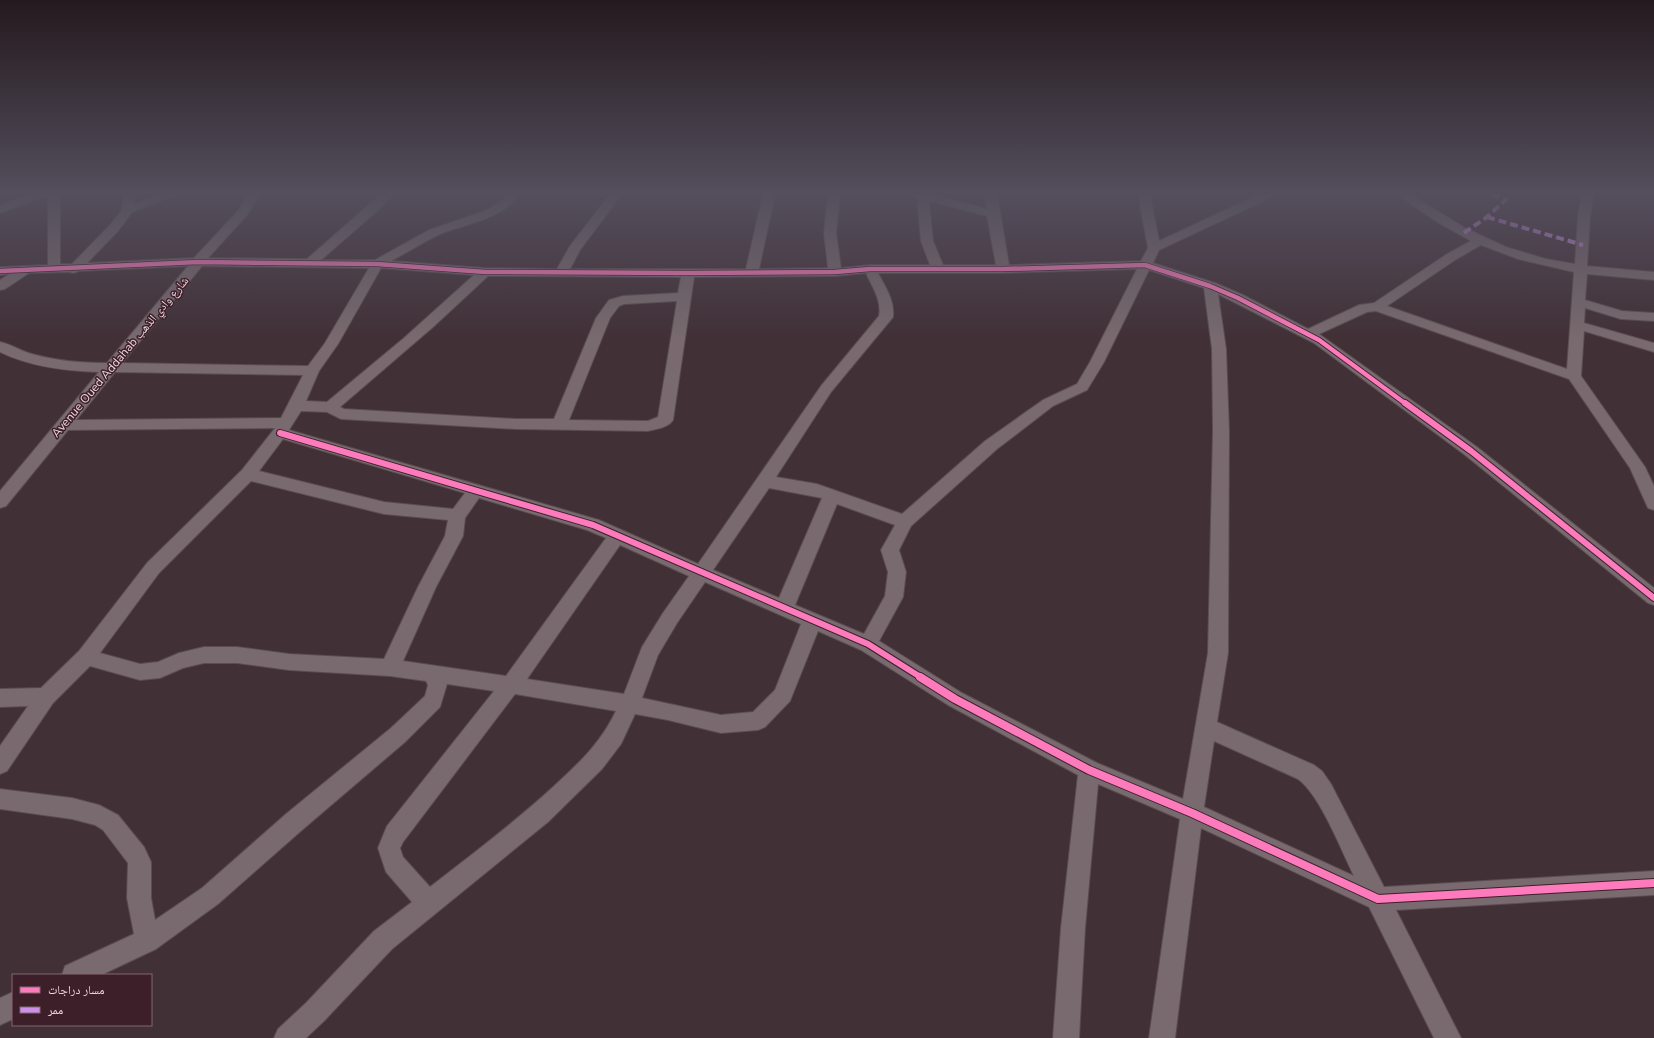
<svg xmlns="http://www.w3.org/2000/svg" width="1654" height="1038" font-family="'Nunito Sans','Noto Naskh Arabic',sans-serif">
  <rect width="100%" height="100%" fill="#413036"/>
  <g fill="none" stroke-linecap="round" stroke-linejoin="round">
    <!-- minor casing -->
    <g stroke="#5a4c51" stroke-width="2">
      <path id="minor" d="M31 194H48L46 196 0 213V205Z
        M48 194H60V264H72L110 225 122 210 123 194H135L134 204 159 194H176L174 196 132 212 118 231 87 263 194 258 238 211 248 194H260L247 215 208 258 307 259 381 194H394L377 211 321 260H375L429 230 485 211 506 198 508 194H520C502 220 464 224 438 235 422 243 406 253 391 261L485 268 557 269 570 246 610 194H622L580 250 570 269H746L763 194H775L759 269 828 268 824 233 828 194H840L836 233 841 268 870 265H930L921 241 917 198 911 196 909 194H929L987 209 985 194H997L1009 265 1141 261 1148 248 1138 194H1150L1159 241 1260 194H1276L1274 196 1159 250 1153 263 1215 283 1243 295 1308 329 1359 305 1374 303 1447 254 1471 241 1437 222 1396 194H1410L1465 228 1506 247 1546 259 1575 264 1578 216 1582 194H1594L1590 216 1587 266 1654 272V280L1587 274 1585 300 1622 311 1654 313V321L1621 319 1585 308 1584 323 1654 343V352L1584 331 1581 376 1645 467 1654 486V510L1648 508 1630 468 1569 379 1376 311 1367 312 1319 334 1477 447 1654 588V605L1648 603 1465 455 1314 343 1218 294 1226 349 1229 431 1228 653 1217 722 1314 765 1322 771 1331 784 1384 887 1654 871V895L1396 910 1461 1038H1434L1369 907 1201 828 1175 1038H1149L1180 819 1098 784 1085 928 1079 1038H1053L1061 928 1078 775 948 705 861 650 818 631 790 701 765 727 758 730 721 733 668 720 635 714 621 744 602 769 548 822 392 949 324 1021 306 1038H274L278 1029 306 1003 374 931 412 902 386 872 378 848 387 826 494 691 447 684 440 707 405 742 302 830 218 904 156 949 101 975H62L65 966 134 934 127 898 128 863 103 830 95 825 72 819 0 809V789L72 798 99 805 118 815 144 847 151 862V898L155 920 202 888 286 814 391 728 425 696 428 685 426 681 390 676 289 670 237 663H204L183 668 160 678 140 680 90 666 53 703 7 771 0 774V746L28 706 0 707V689L41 688 79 651 147 563 242 470 275 428 68 430 6 506 0 508V491L99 372C66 371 30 367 0 352V342C11 344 21 351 32 354 57 361 82 363 107 363L188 266 79 271 74 273 69 272 29 273 5 289 0 290V280L10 274 0 275V267L48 265ZM929 201 987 216 996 265H943L933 241ZM1481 245 1518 259 1574 272 1567 369 1387 306 1455 260ZM202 266 369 268 325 343 308 366 122 363ZM381 268 474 275 404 338 327 402 306 401 319 371 338 344ZM1137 269 1090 362 1077 384 1043 400 985 441 902 514 817 484 776 477 831 392 893 317C895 300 885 287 878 273H1003ZM1149 270 1204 288 1212 349 1213 431 1208 653 1183 799 1097 763 962 693 879 641 903 597 906 572 899 550 911 526 997 449 1053 406 1087 390 1104 362ZM866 273C872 287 882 300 879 316L821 386 698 564 599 520 289 430 301 411 327 412 341 419 516 429 648 431C656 429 668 428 673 420L694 277 835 276ZM488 276 681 277 678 293 623 296 609 300 596 318 554 419H516L344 409 340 407 433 327ZM677 301 658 417 648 421 569 420 610 318 619 306 624 304ZM115 372 303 375 281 418 76 420ZM283 439 465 493 453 509 384 502 259 471ZM251 481 384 514 448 520 445 536 418 587 384 659 289 654 237 647H204L179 653 158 662 140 664 100 653 159 573ZM769 488 822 498 779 598 713 570ZM479 498 587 530 606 538 506 676 403 661 436 587 463 536 465 518ZM837 504 895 525 881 550 888 572 885 596 864 634 795 605ZM620 545 689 576 663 613 642 647 624 694 527 679ZM705 582 801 624 775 690 753 712 721 715 642 698 658 655 677 623ZM515 694 616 711C600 744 580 762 553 787 514 823 471 855 430 887L403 857 400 848 403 842ZM1214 741 1298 779C1320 795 1341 850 1354 876L1204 807Z
        M13 992V1019L0 1025V998Z"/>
    </g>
    <!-- minor -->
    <use href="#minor" fill="#786a6e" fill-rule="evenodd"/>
    <!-- quiet -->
    <path stroke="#ce8fe9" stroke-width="4" stroke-dasharray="8 4" stroke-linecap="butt" d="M1492 194 1506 200
      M1487 217 1583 245
      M1464 233 1487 217 1512 194"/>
    <!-- cycleway-far2 casing -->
    <g stroke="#3d1f29" stroke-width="6">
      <path id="cycleway-far2" d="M0 271 198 262 377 264 485 272 688 273 835 272 870 269H1003L1145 265 1210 286 1238 298 1319 340 1406 404"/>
    </g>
    <!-- cycleway-far1 casing -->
    <g stroke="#3d1f29" stroke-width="8">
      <path id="cycleway-far1" d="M1405 403 1471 451 1654 598
        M280 433 593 525 868 644 922 678"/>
    </g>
    <!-- cycleway casing -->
    <g stroke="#3d1f29" stroke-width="10">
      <path id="cycleway" d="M920 677 955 699 1089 770 1192 813 1378 899 1654 883"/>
    </g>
    <!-- cycleway-far2 -->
    <use href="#cycleway-far2" stroke="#fd7abc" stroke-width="4.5"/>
    <!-- cycleway-far1 -->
    <use href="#cycleway-far1" stroke="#fd7abc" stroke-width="6"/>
    <!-- cycleway -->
    <use href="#cycleway" stroke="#fd7abc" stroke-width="8"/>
  </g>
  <!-- sky -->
  <linearGradient id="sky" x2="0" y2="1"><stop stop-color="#241a1e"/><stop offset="0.57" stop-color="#544e5d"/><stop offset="1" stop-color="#544e5d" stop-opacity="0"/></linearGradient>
  <rect width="1654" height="339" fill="url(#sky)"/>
  <g text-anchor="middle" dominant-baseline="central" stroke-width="3" stroke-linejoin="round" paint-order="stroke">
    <!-- street labels -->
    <g font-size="12" fill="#edd8de" stroke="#3d1f29">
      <text transform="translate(120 357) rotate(-50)">Avenue Oued Addahab شارع وادي الذهب</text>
    </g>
  </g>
  <!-- legend -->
  <rect x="12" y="974" width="140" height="52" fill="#3d1f29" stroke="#836971"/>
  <rect x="20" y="987" width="20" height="6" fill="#fd7abc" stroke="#836971"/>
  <text x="48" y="994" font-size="12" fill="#edd8de">مسار دراجات</text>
  <rect x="20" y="1007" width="20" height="6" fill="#ce8fe9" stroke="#836971"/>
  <text x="48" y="1014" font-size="12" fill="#edd8de">ممر</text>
</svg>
